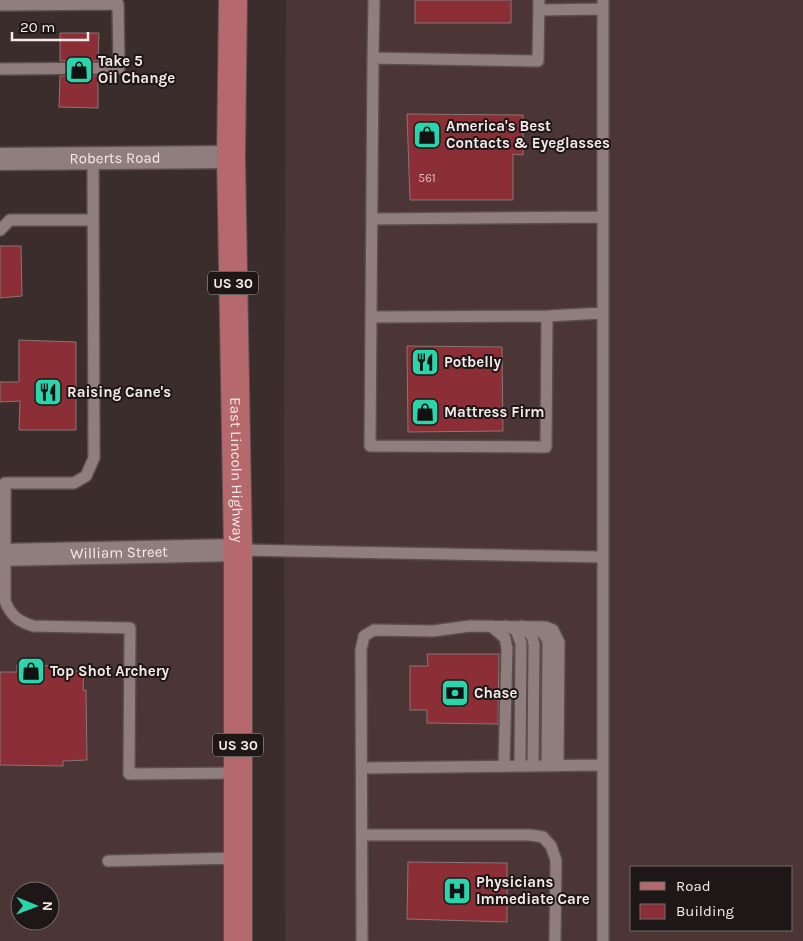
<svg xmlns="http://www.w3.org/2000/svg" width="803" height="941" font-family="Karla,sans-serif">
  <rect width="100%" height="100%" fill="#3c2d2d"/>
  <!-- built -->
  <path fill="#4b3535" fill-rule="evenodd" d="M286 0H803V941H285L284 435ZM632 867H792V930H632Z
    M229 557 224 941H0V559ZM20 891H50V921H20Z"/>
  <!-- building -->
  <path fill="#8b2e36" stroke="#887676" d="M415 0H511V23H415Z
    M60 33H99L98 61H60Z
    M60 76H98V108L59 107Z
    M407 114 523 115V155L513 154V200H410Z
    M0 246H21L22 296 0 298Z
    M19 340 76 342V430H19L20 401 0 402V382H19Z
    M407 346 502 347 503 431 408 432Z
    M427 654H499L498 724 427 723V710H410V666H428Z
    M17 665 61 666 60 672 84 671 83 690H86L87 760 63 761V766L0 765V672H17Z
    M408 862 507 863V922L407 919Z"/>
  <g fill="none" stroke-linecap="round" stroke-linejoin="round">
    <!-- lane casing -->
    <g stroke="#5a4d4c" stroke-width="14">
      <path id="lane" d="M374 0 373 58 538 61 539 0
        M0 5 118 4 119 68 0 69
        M539 10 603 9
        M373 58 370 446 546 447 547 316
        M93 158 94 458 86 476 74 483H5V601C11 616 18 621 33 626L130 628 129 774 238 773
        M372 219 603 217
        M0 230 10 220H93
        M371 317 547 316 603 313
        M238 550 602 557
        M491 626 505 638 507 648 504 766
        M506 626 516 630 521 643 520 766
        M522 626 532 636 534 644 533 766
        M534 627 543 633 548 641 547 766
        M362 768 602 765
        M362 835H530L543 837 551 846 556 860 555 941
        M108 861 238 858
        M362 941 361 650 364 636 374 630 433 631 470 626 546 627 553 630 559 642 558 766
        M603 941V0"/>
    </g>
    <!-- street casing -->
    <g stroke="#5a4d4c" stroke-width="25">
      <g id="street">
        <path id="s1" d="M0 159 231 157"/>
        <path id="s2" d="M0 555 238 550"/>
      </g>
    </g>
    <!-- primary casing -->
    <g stroke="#5a4d4c" stroke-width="30">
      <g id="primary">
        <path id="s3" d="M233 0 231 157 238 550V941"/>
      </g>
    </g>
    <!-- lane -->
    <use href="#lane" stroke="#907d7d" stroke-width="11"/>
    <!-- street -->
    <use href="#street" stroke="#907d7d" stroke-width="22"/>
    <!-- primary -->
    <use href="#primary" stroke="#b5696d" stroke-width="28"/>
  </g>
  <!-- icons -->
  <defs>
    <g id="shop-square" transform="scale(1.4375)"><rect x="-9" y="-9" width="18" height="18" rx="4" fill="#2ad5ac" stroke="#1e1717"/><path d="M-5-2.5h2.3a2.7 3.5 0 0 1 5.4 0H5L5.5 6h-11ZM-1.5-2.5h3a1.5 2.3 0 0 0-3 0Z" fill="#111"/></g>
    <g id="restaurant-square" transform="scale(1.4375)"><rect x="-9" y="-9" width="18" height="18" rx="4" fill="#2ad5ac" stroke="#1e1717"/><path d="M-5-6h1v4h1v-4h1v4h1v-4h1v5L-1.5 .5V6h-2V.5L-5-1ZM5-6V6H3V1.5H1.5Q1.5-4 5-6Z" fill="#111"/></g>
    <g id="bank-square" transform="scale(1.4375)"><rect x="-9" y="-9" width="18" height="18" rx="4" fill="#2ad5ac" stroke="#1e1717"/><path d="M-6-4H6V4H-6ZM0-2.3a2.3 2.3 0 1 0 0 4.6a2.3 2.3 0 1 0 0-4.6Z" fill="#111"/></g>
    <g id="hospital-square" transform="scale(1.4375)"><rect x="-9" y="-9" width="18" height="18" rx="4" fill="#2ad5ac" stroke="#1e1717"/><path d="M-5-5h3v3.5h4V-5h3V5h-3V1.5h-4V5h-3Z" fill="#111"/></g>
  </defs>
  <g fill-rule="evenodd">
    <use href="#shop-square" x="79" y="70"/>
    <use href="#shop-square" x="427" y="135"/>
    <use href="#restaurant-square" x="425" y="362"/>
    <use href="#restaurant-square" x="48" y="392"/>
    <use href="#shop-square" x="425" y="412"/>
    <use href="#shop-square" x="31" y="671"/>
    <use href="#bank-square" x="455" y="693"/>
    <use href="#hospital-square" x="457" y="891"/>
  </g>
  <g text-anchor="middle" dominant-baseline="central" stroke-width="4" stroke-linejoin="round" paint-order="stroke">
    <!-- number labels -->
    <g font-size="12" fill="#dabcbd">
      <text x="427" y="178">561</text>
    </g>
    <!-- shield labels -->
    <g fill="#1e1717" stroke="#b4abab" stroke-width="1">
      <rect x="208" y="271.5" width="50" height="23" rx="4"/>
      <rect x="213" y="733.5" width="50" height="23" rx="4"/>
    </g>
    <g font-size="14" font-weight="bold" fill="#f5ebea">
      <text x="233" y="283">US 30</text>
      <text x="238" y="745">US 30</text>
    </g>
    <!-- poi labels -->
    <g font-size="15" font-weight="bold" fill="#f5ebea" stroke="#1e1717" text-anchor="start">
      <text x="98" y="61">Take 5<tspan x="98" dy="17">Oil Change</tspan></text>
      <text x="446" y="126">America's Best<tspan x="446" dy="17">Contacts &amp; Eyeglasses</tspan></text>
      <text x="444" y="362">Potbelly</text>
      <text x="67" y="392">Raising Cane's</text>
      <text x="444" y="412">Mattress Firm</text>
      <text x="50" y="671">Top Shot Archery</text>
      <text x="474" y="693">Chase</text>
      <text x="476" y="882">Physicians<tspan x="476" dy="17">Immediate Care</tspan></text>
    </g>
    <!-- street labels -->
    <g font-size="15" fill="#f5ebea" stroke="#1e1717">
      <text stroke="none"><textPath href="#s1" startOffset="115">Roberts Road</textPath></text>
      <text stroke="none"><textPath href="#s3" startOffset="470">East Lincoln Highway</textPath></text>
      <text stroke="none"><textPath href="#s2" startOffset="119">William Street</textPath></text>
    </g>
  </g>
  <!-- legend -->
  <rect x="630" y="866" width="162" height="65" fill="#1e1717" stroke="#746c6b"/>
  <rect x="640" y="882" width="25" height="8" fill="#b5696d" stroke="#746c6b"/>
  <text x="676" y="891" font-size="15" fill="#f5ebea">Road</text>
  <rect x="640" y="904" width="25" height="15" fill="#8b2e36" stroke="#746c6b"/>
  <text x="676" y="916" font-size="15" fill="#f5ebea">Building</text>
  <!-- north arrow -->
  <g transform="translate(35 906) rotate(91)"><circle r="24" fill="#1e1717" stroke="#746c6b"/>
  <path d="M0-4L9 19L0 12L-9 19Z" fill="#2ad5ac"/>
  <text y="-8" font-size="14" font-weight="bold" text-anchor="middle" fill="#f5ebea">N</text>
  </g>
  <!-- scale -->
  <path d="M12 32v8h76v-8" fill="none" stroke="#f5ebea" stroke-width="2.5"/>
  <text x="20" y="32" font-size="15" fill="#f5ebea" stroke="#1e1717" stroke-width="4" paint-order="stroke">20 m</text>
</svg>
